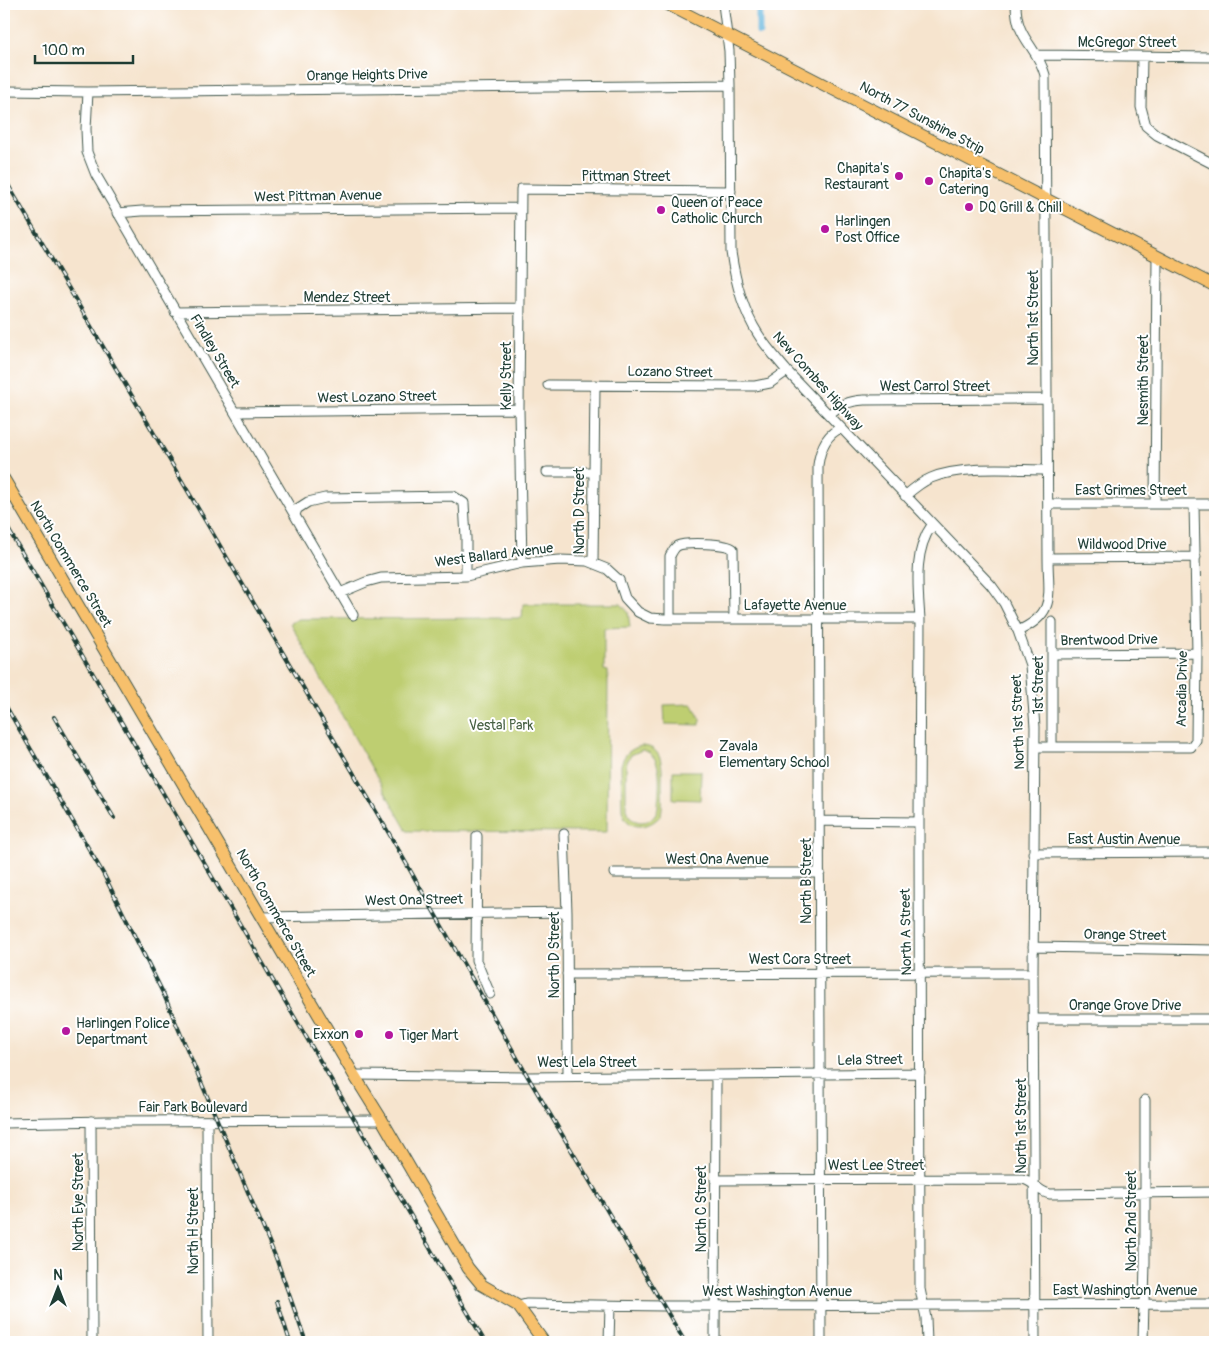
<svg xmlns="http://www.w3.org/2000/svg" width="1219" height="1346" font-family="Pangolin,sans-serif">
  <rect width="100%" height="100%" fill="#fff"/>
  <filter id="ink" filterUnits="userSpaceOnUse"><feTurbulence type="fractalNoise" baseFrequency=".02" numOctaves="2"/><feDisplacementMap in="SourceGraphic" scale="10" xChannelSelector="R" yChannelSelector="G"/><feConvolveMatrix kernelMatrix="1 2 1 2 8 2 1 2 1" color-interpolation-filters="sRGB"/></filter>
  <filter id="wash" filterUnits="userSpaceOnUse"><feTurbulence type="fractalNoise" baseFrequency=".0096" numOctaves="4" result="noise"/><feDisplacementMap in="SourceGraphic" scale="20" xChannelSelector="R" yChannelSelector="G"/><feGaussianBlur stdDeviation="1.12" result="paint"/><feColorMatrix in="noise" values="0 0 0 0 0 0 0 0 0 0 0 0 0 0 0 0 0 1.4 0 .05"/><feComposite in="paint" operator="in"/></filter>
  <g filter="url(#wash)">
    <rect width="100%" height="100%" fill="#f6e4ce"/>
    <!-- green -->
    <path fill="#bece71" stroke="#6e8652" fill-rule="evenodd" d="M523 604H621L628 612 630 627 604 628V670L608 671 607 832 407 831 290 623 299 619 522 618Z
      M691 704 693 705 700 719V725L665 724 664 705Z
      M641 746C665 746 662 770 662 787 662 796 663 806 661 815 649 830 626 831 622 810L621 765C624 754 630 749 641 746ZM642 750C666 755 658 790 658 808 652 826 632 827 626 809V764L631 755Z
      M673 771H701L700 800 673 799Z"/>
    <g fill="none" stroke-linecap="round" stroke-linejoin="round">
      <!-- canal -->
      <path stroke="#5fb3db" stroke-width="7" d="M759 4V32"/>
    </g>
  </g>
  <g filter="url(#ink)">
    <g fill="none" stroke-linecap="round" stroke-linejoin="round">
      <!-- minor casing -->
      <g stroke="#3f564b" stroke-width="11">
        <path id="minor" d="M723 4 729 51 730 85 731 252C735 280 742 309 758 334 766 347 777 359 787 371L991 585 1004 603 1018 631 1030 665 1035 727 1033 973 1035 1342
          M1016 4C1016 40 1037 45 1045 75L1048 558C1048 595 1057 613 1018 631
          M1038 55 1215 57
          M1142 57 1141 107 1146 126 1157 135 1215 165
          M4 91 88 92 730 85
          M88 92 86 129 87 152 96 175 353 615
          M117 213 142 211 520 208
          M175 312 519 308
          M548 385 755 386 770 383 787 371
          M235 412 519 409
          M829 415C839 405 849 401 864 400L1046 399
          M547 472H593
          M905 496C913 489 921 482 931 478 963 465 1013 470 1047 470
          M1048 504H1215
          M1155 504 1157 256
          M295 515 297 509 308 502 325 498 453 496 464 503 466 538V576
          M1048 558 1196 557
          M522 563 519 409 521 189 731 191
          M593 563 595 385
          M340 593 366 582 381 578 466 576 522 563 560 560 587 561 607 569 619 580 625 598 638 612 650 618 665 619H920
          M670 619V556C672 552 674 548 677 546 685 542 727 543 733 549L734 619
          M1052 622V747
          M1052 654 1197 653
          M1035 747H1191L1196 740 1197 653 1194 504
          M820 821 919 822
          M564 834 567 912 568 1076
          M477 836 476 960 490 994
          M1033 853 1215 852
          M614 873H820
          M262 917 567 912
          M1033 947 1215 950
          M567 974 1033 973
          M1034 1019H1215
          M354 1075 528 1077 920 1073
          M91 1121 92 1342
          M207 1121 208 1342
          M4 1123 107 1121 382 1120
          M715 1180 1022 1179C1034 1180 1037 1192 1050 1194L1215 1192
          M518 1306 526 1304 664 1306 1215 1304
          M609 1342 610 1306
          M715 1342 716 1075
          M821 1342 818 465C820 451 826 434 841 428
          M927 1342 926 1318 920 1289 919 822 920 619C918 588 913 551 932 525
          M1143 1342 1145 1262V1100"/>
      </g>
      <!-- major casing -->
      <g stroke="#3f564b" stroke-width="13">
        <path id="major" d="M667 4 1215 286
          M4 479 354 1075 382 1120 468 1268 482 1285 518 1306 544 1342"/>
      </g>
      <!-- minor -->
      <use href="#minor" stroke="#fff" stroke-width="9"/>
      <!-- major -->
      <use href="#major" stroke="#f7c06c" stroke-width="11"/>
      <!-- rail casing -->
      <g stroke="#1f3d34" stroke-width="4">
        <path id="rail" d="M4 178 394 842 528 1077 685 1342
          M4 522 485 1342
          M4 703 104 875 164 995 276 1258 306 1342
          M54 717 114 818
          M277 1301 290 1342"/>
      </g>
      <!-- rail -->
      <use href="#rail" stroke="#fff" stroke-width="2" stroke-dasharray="5.5" stroke-linecap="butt"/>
    </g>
  </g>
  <!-- markers -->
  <g fill="#b5179e" stroke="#fff" stroke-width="2">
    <circle cx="899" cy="176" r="5"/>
    <circle cx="929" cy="181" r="5"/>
    <circle cx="969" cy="207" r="5"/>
    <circle cx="661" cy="210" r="5"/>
    <circle cx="825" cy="229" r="5"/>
    <circle cx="709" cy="754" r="5"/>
    <circle cx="66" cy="1031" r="5"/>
    <circle cx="359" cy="1034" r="5"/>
    <circle cx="389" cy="1035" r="5"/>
  </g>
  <g text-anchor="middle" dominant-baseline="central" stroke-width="4" stroke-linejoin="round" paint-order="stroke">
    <!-- street labels -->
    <g font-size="14" fill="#1f3d34" stroke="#fff">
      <text x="1127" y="42">McGregor Street</text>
      <text transform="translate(367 75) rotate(-1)">Orange Heights Drive</text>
      <text transform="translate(922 118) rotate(28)">North 77 Sunshine Strip</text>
      <text x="626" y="176">Pittman Street</text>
      <text transform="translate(318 196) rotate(-1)">West Pittman Avenue</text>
      <text x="347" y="297">Mendez Street</text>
      <text transform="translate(1033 318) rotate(-90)">North 1st Street</text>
      <text transform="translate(215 351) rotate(59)">Findley Street</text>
      <text transform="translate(670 372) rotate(1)">Lozano Street</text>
      <text transform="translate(506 376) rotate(-90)">Kelly Street</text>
      <text transform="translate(1143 380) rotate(-90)">Nesmith Street</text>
      <text transform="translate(818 381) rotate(48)">New Combes Highway</text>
      <text x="935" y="386">West Carrol Street</text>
      <text transform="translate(377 397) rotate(-1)">West Lozano Street</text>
      <text x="1131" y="490">East Grimes Street</text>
      <text transform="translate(579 511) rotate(-90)">North D Street</text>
      <text x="1122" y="544">Wildwood Drive</text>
      <text transform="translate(494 555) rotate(-7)">West Ballard Avenue</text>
      <text transform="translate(71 564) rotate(59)">North Commerce Street</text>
      <text x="795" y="605">Lafayette Avenue</text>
      <text transform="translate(1109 640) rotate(-1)">Brentwood Drive</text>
      <text transform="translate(1038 685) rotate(-90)">1st Street</text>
      <text transform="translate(1182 689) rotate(-89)">Arcadia Drive</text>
      <text transform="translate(1018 722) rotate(-92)">North 1st Street</text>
      <text x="1124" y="839">East Austin Avenue</text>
      <text x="717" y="859">West Ona Avenue</text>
      <text transform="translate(806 881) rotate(-90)">North B Street</text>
      <text transform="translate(414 900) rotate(-1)">West Ona Street</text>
      <text transform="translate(276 913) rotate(60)">North Commerce Street</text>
      <text transform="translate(906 932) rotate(-91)">North A Street</text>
      <text transform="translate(1125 935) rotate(1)">Orange Street</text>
      <text transform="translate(554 955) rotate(-90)">North D Street</text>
      <text x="800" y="959">West Cora Street</text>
      <text x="1125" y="1005">Orange Grove Drive</text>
      <text transform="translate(870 1060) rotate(-1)">Lela Street</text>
      <text x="587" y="1062">West Lela Street</text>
      <text x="193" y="1107">Fair Park Boulevard</text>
      <text transform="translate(1021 1126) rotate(-90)">North 1st Street</text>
      <text x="876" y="1165">West Lee Street</text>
      <text transform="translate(78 1202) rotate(-90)">North Eye Street</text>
      <text transform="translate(701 1209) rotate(-90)">North C Street</text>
      <text transform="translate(1131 1221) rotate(-90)">North 2nd Street</text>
      <text transform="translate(193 1231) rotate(-90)">North H Street</text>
      <text x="1125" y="1290">East Washington Avenue</text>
      <text x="777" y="1291">West Washington Avenue</text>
    </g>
    <!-- poi labels -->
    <g font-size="14" fill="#1f3d34" stroke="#fff" text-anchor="start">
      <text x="889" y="168" text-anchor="end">Chapita's<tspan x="889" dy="16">Restaurant</tspan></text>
      <text x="939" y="173">Chapita's<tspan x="939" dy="16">Catering</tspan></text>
      <text x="671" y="202">Queen of Peace<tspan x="671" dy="16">Catholic Church</tspan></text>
      <text x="979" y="207">DQ Grill &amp; Chill</text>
      <text x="835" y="221">Harlingen<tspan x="835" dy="16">Post Office</tspan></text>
      <text x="719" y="746">Zavala<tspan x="719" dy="16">Elementary School</tspan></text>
      <text x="76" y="1023">Harlingen Police<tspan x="76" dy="16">Departmant</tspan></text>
      <text x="349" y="1034" text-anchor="end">Exxon</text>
      <text x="399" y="1035">Tiger Mart</text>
    </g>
    <!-- park labels -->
    <g font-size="14" fill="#476143" stroke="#fff">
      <text x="501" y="725">Vestal Park</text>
    </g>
  </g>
  <!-- margin -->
  <rect width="1219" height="1346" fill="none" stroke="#fff" stroke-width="20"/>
  <!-- north arrow -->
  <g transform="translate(58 1288)" stroke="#ffffff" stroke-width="4" paint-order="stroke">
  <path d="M0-4L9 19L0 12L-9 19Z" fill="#1f3d34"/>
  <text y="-8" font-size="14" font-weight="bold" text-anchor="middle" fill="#1f3d34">N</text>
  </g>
  <!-- scale -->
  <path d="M35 55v8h98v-8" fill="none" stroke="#1f3d34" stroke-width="2.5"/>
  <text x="42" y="55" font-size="15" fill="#1f3d34" stroke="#ffffff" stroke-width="4" paint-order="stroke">100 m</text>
</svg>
